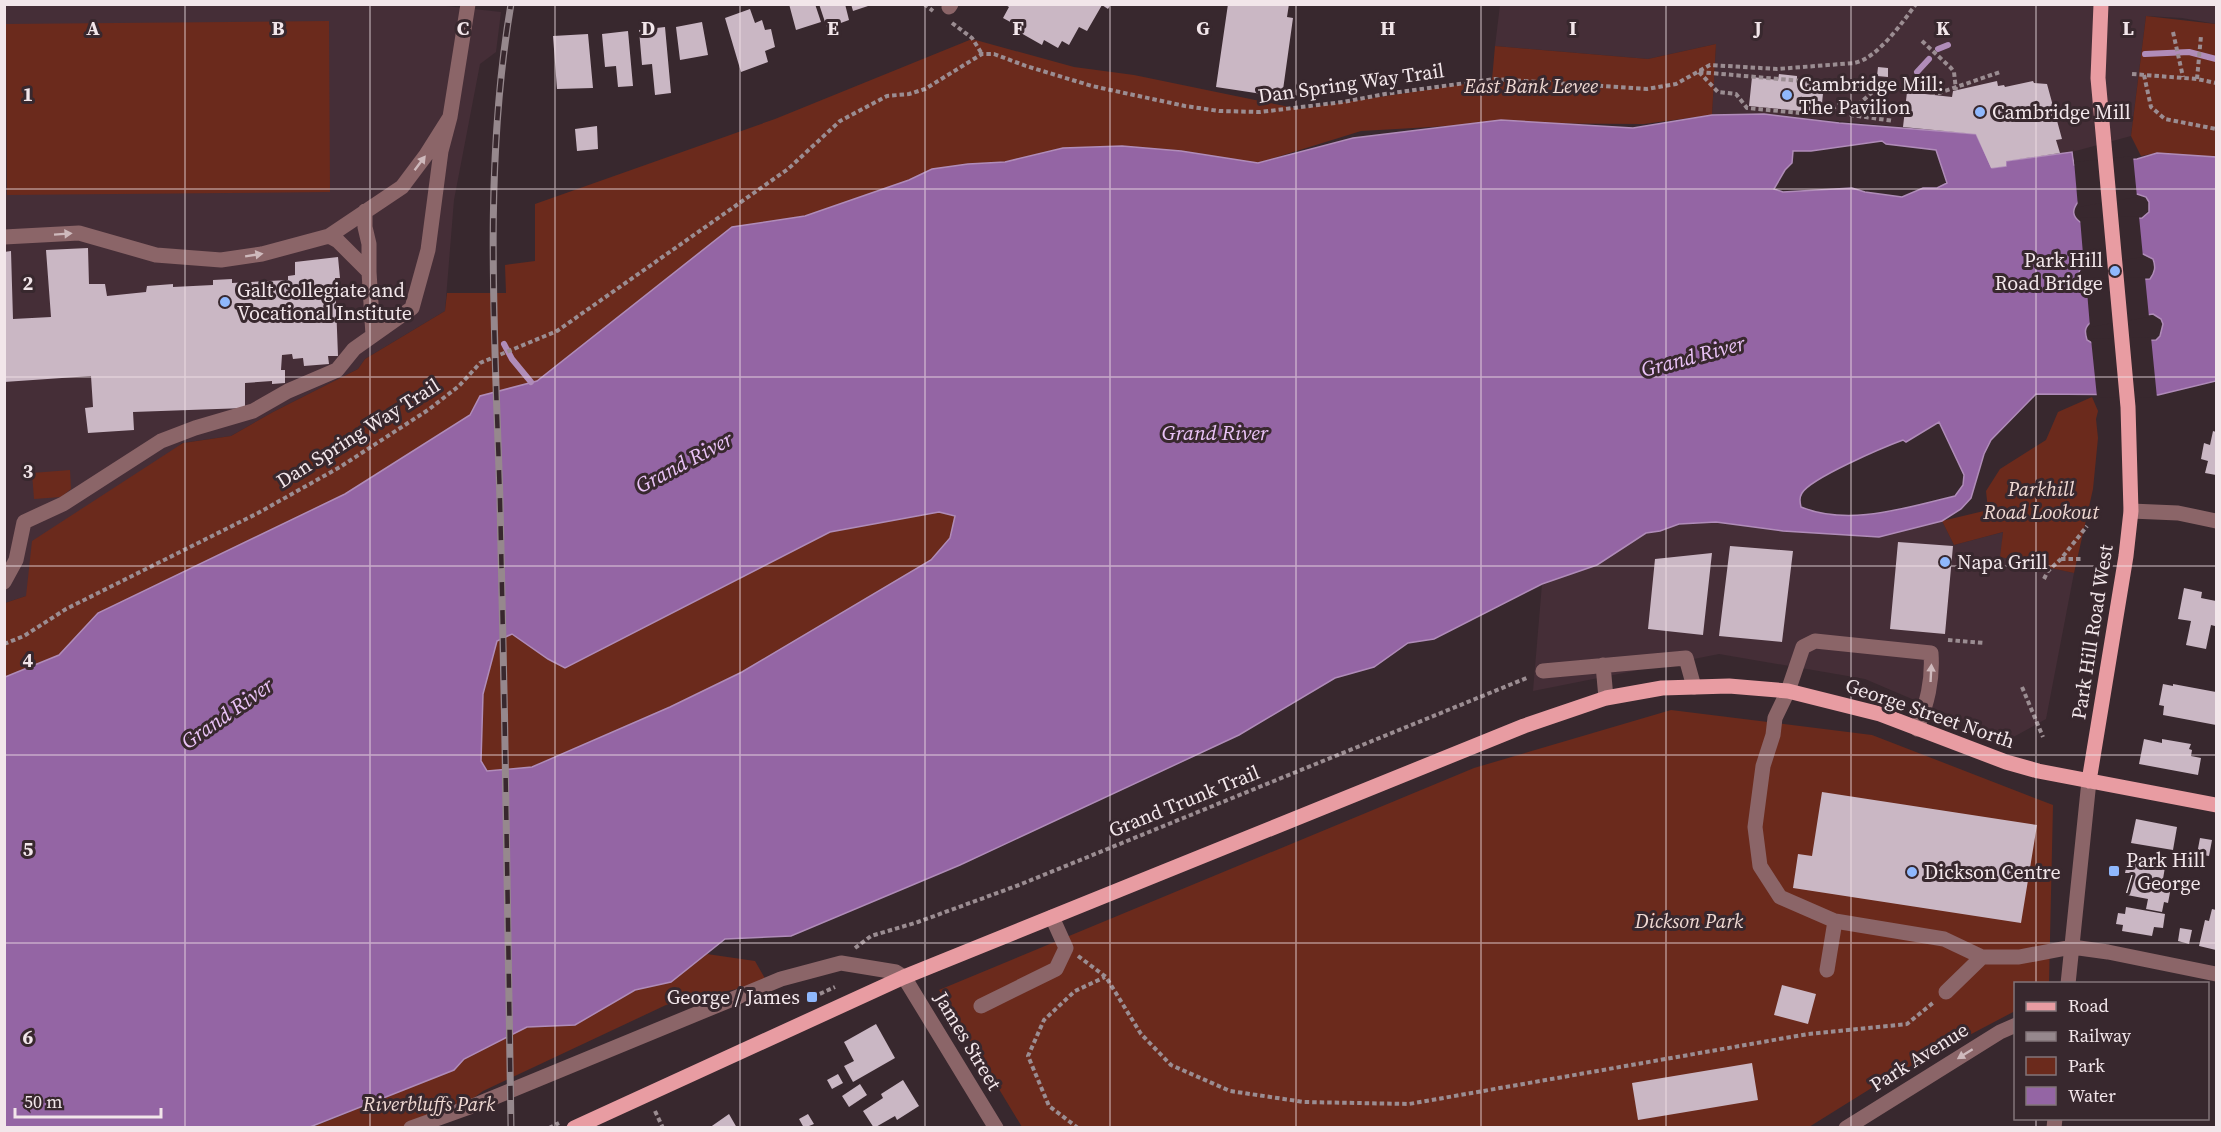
<svg xmlns="http://www.w3.org/2000/svg" width="2221" height="1132" font-family="'Source Serif 4',serif">
  <rect width="100%" height="100%" fill="#38282e"/>
  <!-- built -->
  <path fill="#452e37" d="M428 4 501 12 496 52 480 64 454 200 445 311 365 359 358 369 273 412 231 436 182 443 26 596 5 603 4 5Z
    M1500 5H2216V24L2182 18 2146 16 2131 136 2072 152 2006 162V166L1991 168 1976 134 1764 114 1712 115 1716 44 1648 59 1495 46Z
    M1942 521 1954 545 2003 532 2001 557 2074 573 2046 719 2008 740 1865 679 1719 654 1533 691 1542 584 1597 565 1646 533 1660 531 1679 524 1716 522 1783 531 1879 537Z"/>
  <!-- green -->
  <path fill="#6b2a1c" d="M2146 16 2216 24V157L2157 153 2141 156 2131 136Z
    M329 21 330 192 7 195 6 24Z
    M972 39 1074 67 1134 75 1299 109 1492 80 1495 46 1648 59 1716 44 1712 115 1644 124 1502 123 1361 131 1258 163 1181 151 1122 146 1064 148 1005 162 968 164 932 169 909 180 805 216 732 227 537 381 480 396 470 415 345 494 98 613 59 655 5 677V603L26 596 32 541 183 443 231 436 273 412 358 369 365 359 445 311 447 293H506L505 265 535 261V204L775 119Z
    M2092 397 2098 411 2096 419 2098 438 2093 489 2074 573 2000 557 2003 532 1954 545 1942 521 1988 510 1986 491 2000 469 2046 440 2058 412Z
    M70 470 71 489 61 497 34 499 32 473Z
    M939 512 955 516 950 538 931 560 742 672 670 707 531 767 487 771 481 761 483 694 497 641 512 634 548 659 565 668 830 532Z
    M1671 710 1872 735 2053 805 2049 983 2016 984 2015 1011 1886 1079 1809 1127H1022L939 990 1474 768Z
    M707 954 755 961 767 982 666 1005 483 1091 434 1127 310 1128 454 1070 464 1059 527 1027 575 1025 635 990 671 982Z"/>
  <!-- water -->
  <path fill="#9465a4" stroke="#b08cb9" stroke-width="1.5" fill-rule="evenodd" d="M1764 114 1839 123 1976 134 1992 168 2006 166V161L2072 152 2074 165 2137 159 2157 153 2216 157V381L2158 395 2036 394 1991 440 1984 454 1971 498 1961 509 1942 521 1879 537 1783 531 1716 522 1679 524 1660 531 1646 533 1597 565 1542 584 1434 639 1408 643 1374 667 1335 678 1239 735 960 865 791 936 725 939 671 982 635 990 575 1025 527 1027 464 1059 454 1070 310 1127 5 1128V677L59 655 98 613 345 494 470 415 480 396 537 381 732 227 805 216 909 180 932 169 968 164 1005 162 1063 148 1122 146 1181 151 1258 163 1353 138 1501 120 1633 128 1712 115ZM1882 141 1886 144 1936 150 1947 183 1937 188H1923L1902 197 1865 192 1852 188 1783 192 1774 189 1785 170 1792 163 1793 151H1811ZM2137 194 2146 197 2149 202V212L2142 218 2080 222C2072 216 2072 210 2078 202ZM2143 254 2153 259C2156 267 2155 272 2150 279L2086 283 2081 280 2079 272 2084 262ZM2153 314 2161 319 2163 324 2160 336 2156 340 2092 343 2087 340C2085 333 2084 328 2090 323ZM1939 422 1964 475 1963 485 1955 496C1907 507 1850 527 1801 507 1800 502 1799 498 1802 493 1811 478 1884 447 1903 440L1906 442ZM939 512 955 516 950 538 931 560 742 672 670 707 532 767 487 771 481 761 483 694 497 641 512 634 548 659 565 668 830 532Z"/>
  <!-- pier -->
  <path fill="#38282e" d="M2073 149 2075 162 2133 156 2137 197 2078 207Z
    M2139 216 2143 257 2084 266 2080 218Z
    M2145 277 2149 317 2090 327 2086 279Z
    M2151 337 2157 398 2097 397 2091 339Z"/>
  <g fill="none" stroke-linecap="round" stroke-linejoin="round">
    <!-- stream -->
    <path stroke="#b08cb9" stroke-width="6" d="M1938 49 1948 45
      M2145 54 2189 52 2216 59
      M1917 72 1929 59
      M504 344 512 359 531 382"/>
  </g>
  <!-- building -->
  <path fill="#cab7c4" d="M789 4H815L821 22 796 30Z
    M819 4H845L849 20 827 28Z
    M851 4H871V5L853 11Z
    M1004 4H1111L1108 9 1102 5 1087 31 1079 27 1069 45 1062 41 1058 48 1044 40 1042 45 1012 28 1014 24 1003 18 1009 7Z
    M1228 4H1289L1287 17 1293 18 1282 97 1216 87Z
    M750 9 755 23 762 20 765 30 771 29 775 47 765 51 768 62 741 72 725 18Z
    M702 22 708 55 680 60 676 27Z
    M665 27 671 93 655 95 652 64 642 65 639 30Z
    M628 31 633 86 618 87 616 66 605 67 602 34Z
    M588 34 593 88 557 89 553 36Z
    M1878 67 1888 68V77L1877 76Z
    M1779 74 1797 76V82L1824 84 1821 113 1749 106 1752 77 1778 80Z
    M1997 81 1998 86 2004 85 2005 87 2033 81 2034 83 2047 84 2062 139 2056 140 2060 153 2006 161V166L1991 168 1976 134 1903 127 1907 92 1952 97 1953 91Z
    M597 126 598 149 577 151 575 129Z
    M88 248 89 284H105L107 296 146 292 147 286 173 284V287L213 285V280L232 279V283L288 280V276L295 275V262L338 257 340 278H335L338 356H328L329 364 304 366 303 358 293 359 292 354 282 355 281 370H285V383L272 384V381L245 383V408L133 412 134 430 88 433 85 408 93 407 91 376 4 382V252L11 251 13 319 51 317 46 250Z
    M2213 431 2216 432V475L2205 473 2208 461 2201 459 2204 443 2210 445Z
    M1898 542 1953 546 1945 634 1890 629Z
    M1730 546 1793 551 1782 642 1719 636Z
    M1712 553 1703 635 1648 629 1655 559Z
    M2184 588 2202 592 2201 598 2216 601 2215 626 2211 625 2206 649 2186 645 2191 621 2178 619Z
    M2163 684 2173 686V684L2216 692V725L2163 715 2164 706 2159 705Z
    M2144 739 2162 743V739L2191 744 2189 749 2192 750 2191 756 2201 758 2198 775 2139 764Z
    M1822 792 2037 825 2021 923 1793 888 1798 854 1812 856Z
    M2136 819 2177 827 2173 850 2131 843Z
    M2200 838 2212 840 2209 856 2197 854Z
    M2135 854 2166 861 2163 879 2157 880 2172 882 2168 903 2164 902 2162 912 2146 909 2148 899 2127 895 2131 873H2125L2129 855 2134 856Z
    M2126 907 2165 914 2163 928 2154 927 2152 936 2122 931 2123 925 2116 924 2118 913 2125 914Z
    M2212 909 2216 910V950L2199 946 2205 920 2209 921Z
    M2180 928 2192 930 2189 944 2178 941Z
    M1782 985 1816 994 1808 1024 1774 1015Z
    M876 1024 895 1058 853 1082 844 1066 854 1061 844 1042Z
    M1752 1063 1758 1100 1638 1120 1632 1083Z
    M838 1074 843 1083 832 1089 827 1080Z
    M903 1080 919 1106 897 1120 895 1116 874 1128 863 1111 883 1098 881 1094Z
    M860 1084 867 1095 849 1107 842 1096Z
    M729 1114 737 1128H709Z
    M808 1114 814 1124 804 1128 799 1119Z"/>
  <g fill="none" stroke-linecap="round" stroke-linejoin="round">
    <!-- path -->
    <path stroke="#9b8d92" stroke-width="4" stroke-dasharray="4.5 3" stroke-linecap="butt" d="M924 4 933 11
      M952 23 972 38 982 54
      M2173 32 2183 77
      M1922 41 1951 68 1954 72 1956 90
      M1699 72 1939 93 2000 72
      M1699 72 1718 92 1736 94 1747 108 1822 115 1843 102 1858 105
      M2132 74 2197 79 2216 83
      M2144 75 2151 107 2165 119 2216 129
      M2197 79 2201 36
      M1878 87 1858 105 1851 115 1894 121
      M2061 559H2081
      M2044 579 2048 571 2061 559 2087 526
      M1948 640 1984 643
      M4 644 24 636 66 609 258 513 340 467 428 410 459 386 480 363 557 331 788 169 840 121 887 96 909 94 925 89 982 54H994L1026 66 1092 86 1185 106 1219 111 1260 112 1343 102 1385 94 1495 79 1647 89 1676 84 1710 65 1777 69 1854 63C1877 59 1902 23 1916 4
      M2022 687 2043 737
      M855 948 871 936 918 922 1019 885 1529 677
      M1078 956 1106 977 1141 1034 1171 1065 1230 1091 1304 1102 1409 1104 1808 1034 1907 1024 1934 1002
      M813 997 835 987
      M655 1111 663 1128
      M549 1128 559 1123
      M1078 1128 1049 1106 1028 1056 1044 1020 1075 991 1105 977"/>
    <!-- minor -->
    <path stroke="#8b6568" stroke-width="15" d="M949 7 951 4
      M365 211V227L369 244V272L373 335
      M329 236 338 241 369 272
      M4 237 79 233 156 255 221 260 262 254 329 236 402 187 426 155 450 117 468 4
      M2131 511 2178 513 2216 521
      M4 582 16 560 24 522 63 504 161 441 195 428 253 411 288 391 337 370 354 349 412 308 428 250 441 151 450 117
      M1603 665 1606 698
      M1543 671 1686 658 1694 687
      M1835 921 1780 897 1760 866 1755 827 1763 766 1773 735 1775 718 1788 691 1803 647 1815 641 1931 653C1933 681 1927 703 1917 729
      M1827 970 1835 921 1944 939 1982 957H2019L2072 947 2108 952 2216 974
      M2068 984 2089 781
      M1946 992 1982 957
      M981 1006 1056 969 1066 948 1052 917
      M411 1128 478 1104 781 979 841 963 896 972 904 977 996 1128
      M1846 1128 2000 1032 2016 1025
      M2054 1128 2055 1118"/>
    <!-- major -->
    <path stroke="#e89ca2" stroke-width="15" d="M2089 781 2126 556 2131 511 2128 407 2098 78 2101 4
      M574 1128 904 977 1524 726 1606 698 1662 688 1729 686 1788 691 1880 714 2006 762 2038 771 2216 805"/>
    <!-- rail casing -->
    <g stroke="#96888d" stroke-width="7">
      <path id="rail" d="M511 1128C508 918 505 710 500 501 495 336 483 168 511 4"/>
    </g>
    <!-- rail -->
    <use href="#rail" stroke="#38282e" stroke-width="4.5" stroke-dasharray="14" stroke-linecap="butt"/>
  </g>
  <!-- one-way arrows -->
  <defs><path id="oneway-solid" d="M-6-.8H1V-3.2L6.5 0L1 3.2V.8H-6Z" transform="scale(1.5)"/></defs>
  <g fill="#ceb9bc">
    <use href="#oneway-solid" transform="translate(420 163) rotate(-53)"/>
    <use href="#oneway-solid" transform="translate(63 234) rotate(-4)"/>
    <use href="#oneway-solid" transform="translate(254 255) rotate(-9)"/>
    <use href="#oneway-solid" transform="translate(1931 673) rotate(-87)"/>
    <use href="#oneway-solid" transform="translate(1965 1054) rotate(148)"/>
  </g>
  <!-- grid -->
  <path fill="none" stroke="#f2e6ea" stroke-width="1.5" stroke-opacity="0.55" d="M185 4V1128M370 4V1128M555 4V1128M740 4V1128M925 4V1128M1110 4V1128M1296 4V1128M1481 4V1128M1666 4V1128M1851 4V1128M2036 4V984M4 189H2216M4 377H2216M4 566H2216M4 755H2216M4 943H2216M2036 1118V1128"/>
  <!-- markers -->
  <g fill="#8fb8fd" stroke="#38282e" stroke-width="2">
    <circle cx="1787" cy="95" r="6"/>
    <circle cx="1980" cy="112" r="6"/>
    <circle cx="2115" cy="271" r="6"/>
    <circle cx="225" cy="302" r="6"/>
    <circle cx="1945" cy="562" r="6"/>
    <rect x="2108" y="865" width="12" height="12" rx="3"/>
    <circle cx="1912" cy="872" r="6"/>
    <rect x="806" y="991" width="12" height="12" rx="3"/>
  </g>
  <g text-anchor="middle" dominant-baseline="central" stroke-width="6" stroke-linejoin="round" paint-order="stroke">
    <!-- street labels -->
    <g font-size="20" fill="#f2e6ea" stroke="#38282e">
      <text transform="translate(1351 83) rotate(-8)">Dan Spring Way Trail</text>
      <text transform="translate(358 433) rotate(-32)">Dan Spring Way Trail</text>
      <text transform="translate(2092 632) rotate(-81)">Park Hill Road West</text>
      <text transform="translate(1930 713) rotate(19)">George Street North</text>
      <text transform="translate(1184 801) rotate(-22)">Grand Trunk Trail</text>
      <text transform="translate(968 1041) rotate(59)">James Street</text>
      <text transform="translate(1919 1057) rotate(-32)">Park Avenue</text>
    </g>
    <!-- poi labels -->
    <g font-size="20" fill="#f2e6ea" stroke="#38282e" text-anchor="start">
      <text x="1799" y="84">Cambridge Mill:<tspan x="1799" dy="23">The Pavilion</tspan></text>
      <text x="1992" y="112">Cambridge Mill</text>
      <text x="2103" y="260" text-anchor="end">Park Hill<tspan x="2103" dy="23">Road Bridge</tspan></text>
      <text x="237" y="290">Galt Collegiate and<tspan x="237" dy="23">Vocational Institute</tspan></text>
      <text x="1957" y="562">Napa Grill</text>
      <text x="2126" y="860">Park Hill<tspan x="2126" dy="23">/ George</tspan></text>
      <text x="1924" y="872">Dickson Centre</text>
      <text x="800" y="997" text-anchor="end">George / James</text>
    </g>
    <!-- park labels -->
    <g font-size="20" font-style="italic" fill="#f0d9d3" stroke="#38282e">
      <text x="1531" y="86">East Bank Levee</text>
      <text x="2041" y="489">Parkhill<tspan x="2041" dy="23">Road Lookout</tspan></text>
      <text x="1689" y="921">Dickson Park</text>
      <text x="429" y="1104">Riverbluffs Park</text>
    </g>
    <!-- water labels -->
    <g font-size="21" font-style="italic" fill="#eac3f7" stroke="#38282e">
      <text transform="translate(1693 356) rotate(-15)">Grand River</text>
      <text x="1215" y="432">Grand River</text>
      <text transform="translate(684 462) rotate(-28)">Grand River</text>
      <text transform="translate(227 713) rotate(-35)">Grand River</text>
    </g>
  </g>
  <g font-size="20" text-anchor="middle" font-weight="bold" fill="#f2e6ea" stroke="#38282e" stroke-width="6" stroke-linejoin="round" paint-order="stroke">
    <text x="93" y="35">A</text>
    <text x="278" y="35">B</text>
    <text x="463" y="35">C</text>
    <text x="648" y="35">D</text>
    <text x="833" y="35">E</text>
    <text x="1018" y="35">F</text>
    <text x="1203" y="35">G</text>
    <text x="1388" y="35">H</text>
    <text x="1573" y="35">I</text>
    <text x="1758" y="35">J</text>
    <text x="1943" y="35">K</text>
    <text x="2128" y="35">L</text>
    <text x="28" y="101">1</text>
    <text x="28" y="290">2</text>
    <text x="28" y="478">3</text>
    <text x="28" y="667">4</text>
    <text x="28" y="856">5</text>
    <text x="28" y="1044">6</text>
  </g>
  <!-- border -->
  <rect width="2221" height="1132" fill="none" stroke="#f2e6ea" stroke-width="12"/>
  <!-- legend -->
  <rect x="2014" y="982" width="195" height="138" fill="#38282e" stroke="#827479" stroke-width="1.5"/>
  <rect x="2026" y="1002" width="30" height="9" fill="#e89ca2" stroke="#827479" stroke-width="1.5"/>
  <text x="2068" y="1012" font-size="18" fill="#f2e6ea">Road</text>
  <rect x="2026" y="1032" width="30" height="9" fill="#96888d" stroke="#827479" stroke-width="1.5"/>
  <text x="2068" y="1042" font-size="18" fill="#f2e6ea">Railway</text>
  <rect x="2026" y="1057" width="30" height="18" fill="#6b2a1c" stroke="#827479" stroke-width="1.5"/>
  <text x="2068" y="1072" font-size="18" fill="#f2e6ea">Park</text>
  <rect x="2026" y="1087" width="30" height="18" fill="#9465a4" stroke="#827479" stroke-width="1.5"/>
  <text x="2068" y="1102" font-size="18" fill="#f2e6ea">Water</text>
  <!-- scale -->
  <path d="M15 1108v9h146v-9" fill="none" stroke="#f2e6ea" stroke-width="3"/>
  <text x="24" y="1108" font-size="18" fill="#f2e6ea" stroke="#38282e" stroke-width="4.5" paint-order="stroke">50 m</text>
</svg>
